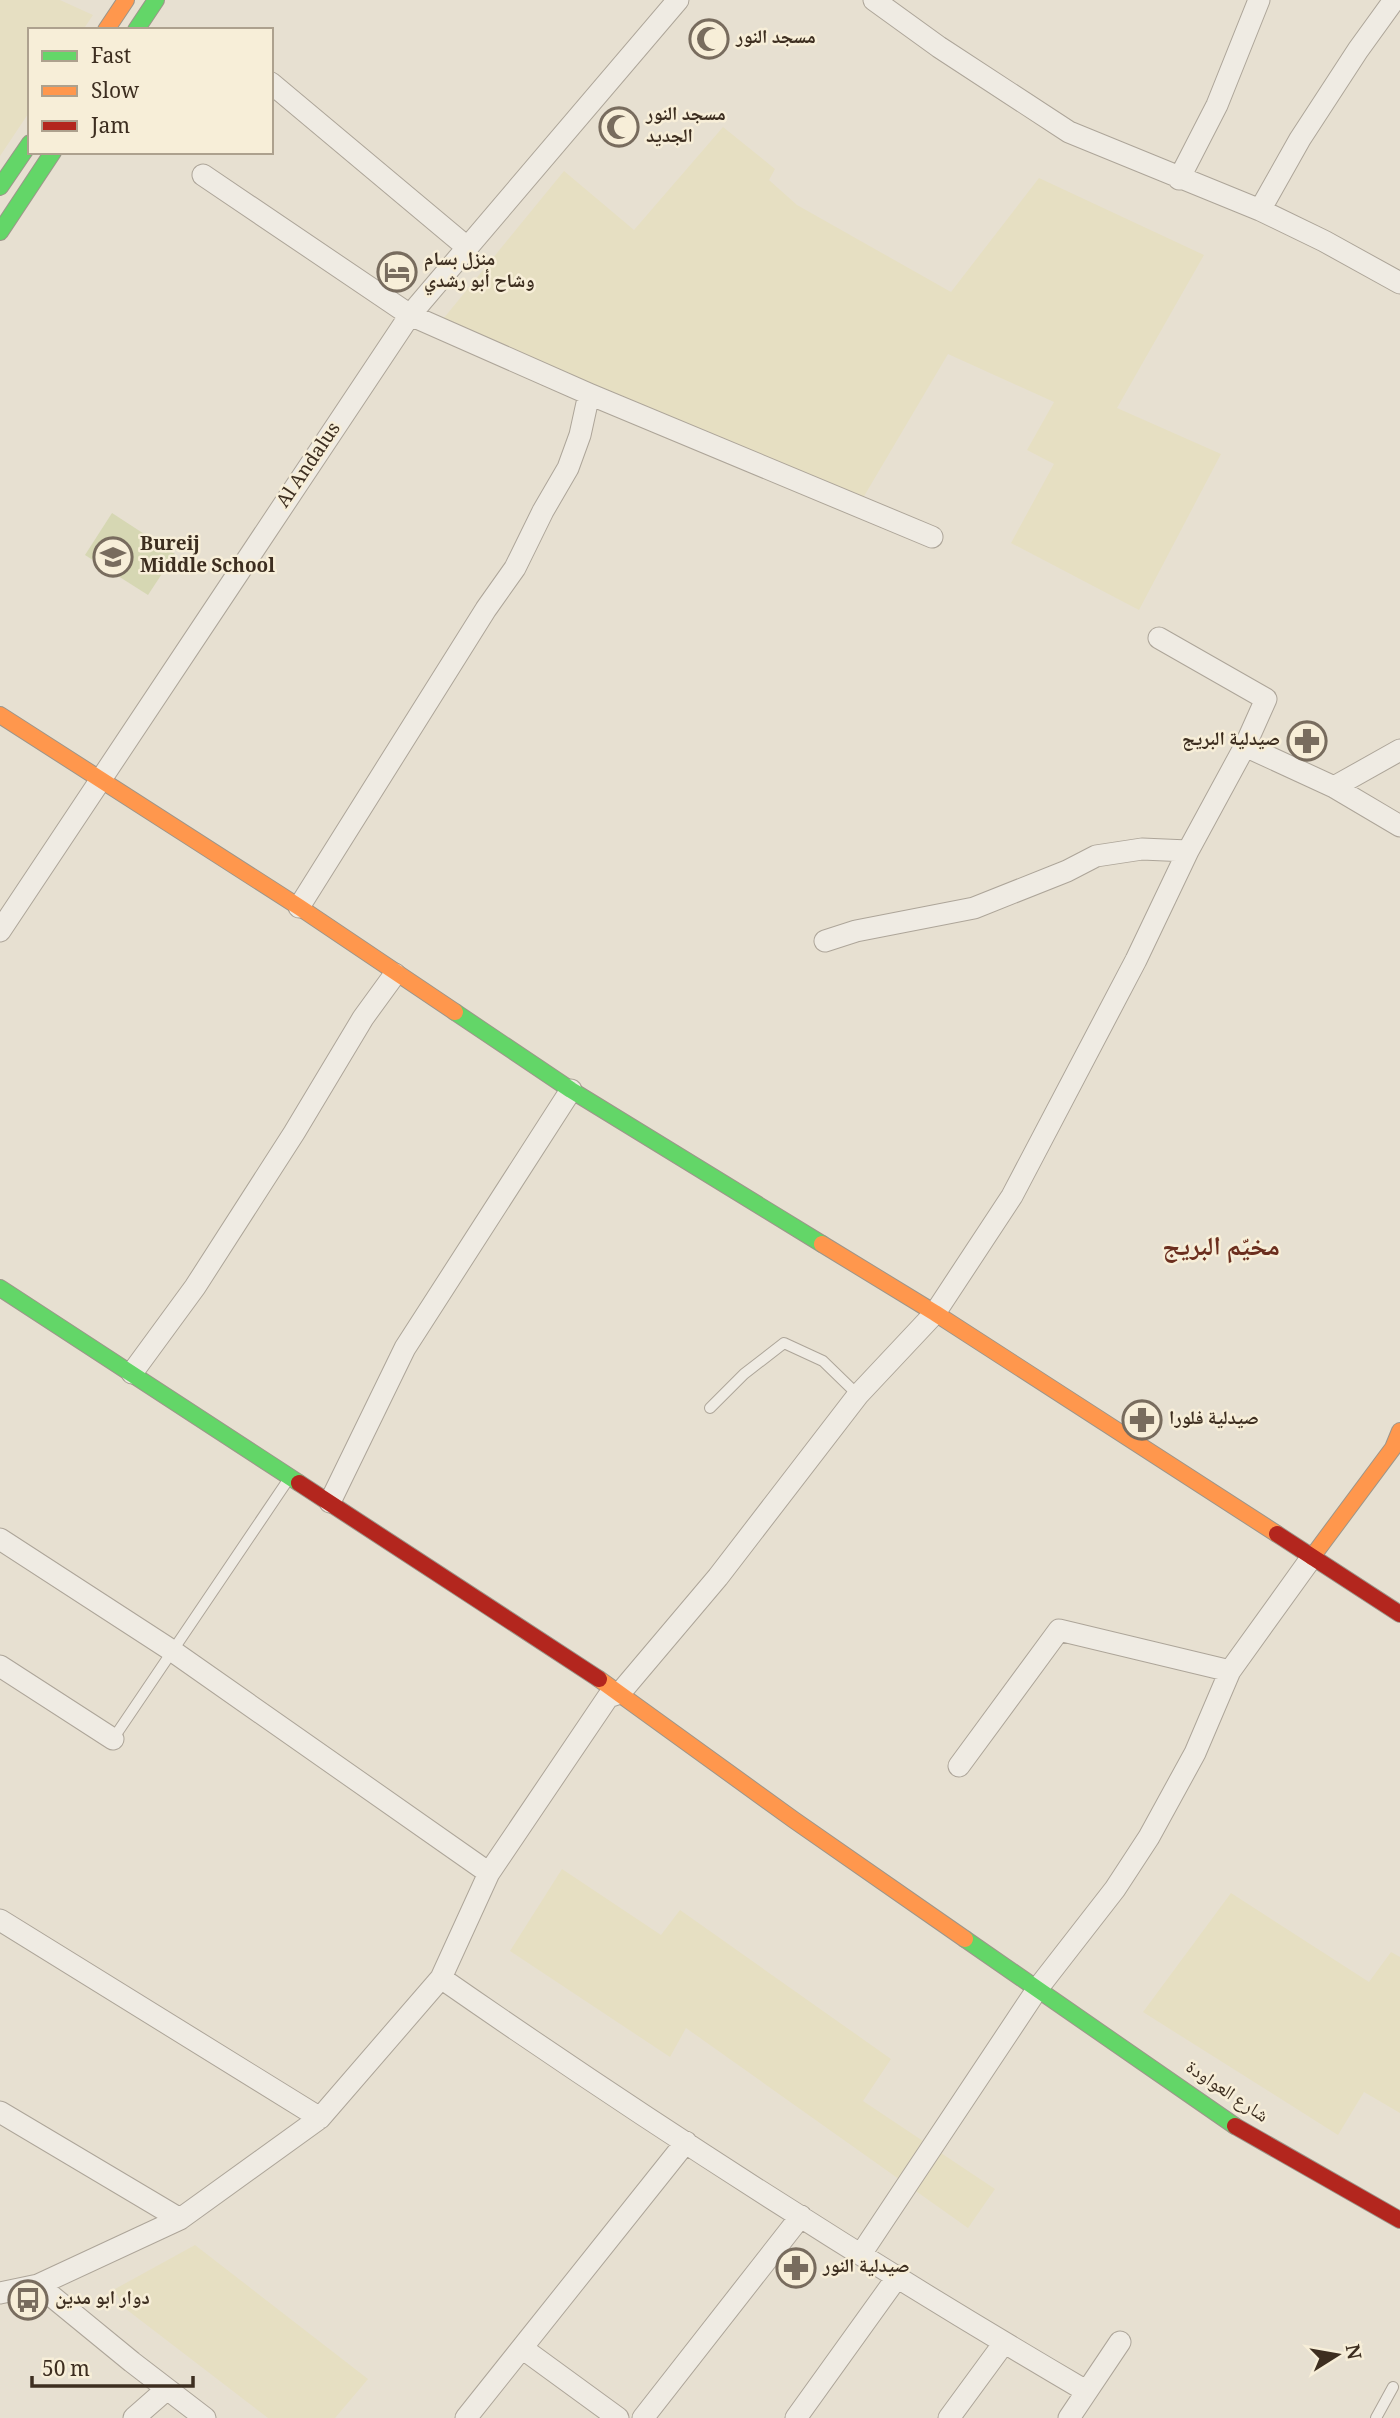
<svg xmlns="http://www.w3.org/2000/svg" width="1400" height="2418" font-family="Georgia,'Noto Naskh Arabic',serif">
  <rect width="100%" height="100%" fill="#e7e0d1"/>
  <!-- farmland -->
  <path fill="#e6dfc2" d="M0 0H60L93 15 83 30H30V111L0 156Z
    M723 127 775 169 769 180 797 205 951 292 1039 178 1204 255 1117 408 1221 454 1139 610 1011 543 1054 464 1027 450 1054 402 948 354 860 503 439 324 564 171 634 230Z
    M562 1869 661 1935 680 1910 891 2059 863 2101 995 2189 968 2228 686 2028 670 2057 510 1951Z
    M1231 1893 1369 1982 1391 1952 1400 1957V2113L1364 2092 1338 2135 1143 2012Z
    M195 2245 368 2379 335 2418H268L122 2306 115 2289Z"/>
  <!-- green -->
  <path fill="#d6d7b3" d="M112 513 175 554 148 595 85 555Z"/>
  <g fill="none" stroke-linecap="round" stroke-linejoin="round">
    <!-- lane casing -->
    <g stroke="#ada599" stroke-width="12">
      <path id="lane" d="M710 1408 744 1374 784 1343 823 1361 858 1395
        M113 1739 288 1480
        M1376 2418 1393 2387"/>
    </g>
    <!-- street casing -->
    <g stroke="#ada599" stroke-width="23">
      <path id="street" d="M678 0 410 315 589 394 932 537
        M874 0 939 47 1069 132 1260 210 1324 241 1400 283
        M271 83 468 248
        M1179 179 1217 105 1259 0
        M1260 210 1300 139 1358 50 1392 3
        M1245 746 1334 787 1400 826
        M1334 787 1400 750
        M299 907 486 609 515 568 543 511 568 468 580 435 589 394
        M0 931 410 315 203 175
        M825 941 856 931 974 908 1067 871 1096 856 1142 849 1188 851
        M132 1373 195 1287 294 1133 363 1018 395 974
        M330 1502 405 1348 571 1090
        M0 1539 171 1650 489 1873
        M0 1666 113 1739
        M959 1766 1059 1630 1230 1671
        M0 1920 320 2118
        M441 1978C651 2124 866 2262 1086 2391
        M0 2112 180 2219
        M861 2254 1038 1988 1115 1889 1149 1837 1195 1753 1230 1671 1312 1557
        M38 2285 132 2362 205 2418
        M0 2293 38 2285 180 2219 320 2118 441 1978 489 1873 608 1697 620 1693 718 1577 858 1395 935 1313 1012 1196 1136 960 1188 851 1245 746 1266 699 1159 638
        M522 2348 618 2418
        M134 2418 167 2389
        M466 2418 686 2142
        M643 2418 801 2216
        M796 2418 898 2276
        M949 2418 1004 2343
        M1069 2418 1120 2342"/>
    </g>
    <!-- fast casing -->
    <g stroke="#9c958a" stroke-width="18">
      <path id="fast" d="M136 30 156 0
        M0 187 30 143
        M0 232 53 152
        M455 1012 571 1090 822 1244
        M0 1288 299 1483
        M965 1939 1235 2126"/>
    </g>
    <!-- slow casing -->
    <g stroke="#9c958a" stroke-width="18">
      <path id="slow" d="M106 30 126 0
        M0 715 299 907 455 1012
        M822 1244 935 1313 1277 1534
        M1312 1557 1393 1448 1400 1431
        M599 1679 794 1820 965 1939"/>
    </g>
    <!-- jam casing -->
    <g stroke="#9c958a" stroke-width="18">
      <path id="jam" d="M299 1483 599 1679
        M1277 1534 1400 1614
        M1235 2126 1400 2220"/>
    </g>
    <!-- lane -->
    <use href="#lane" stroke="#efebe3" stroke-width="10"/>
    <!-- street -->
    <use href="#street" stroke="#efebe3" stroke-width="21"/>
    <!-- fast -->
    <use href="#fast" stroke="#63d668" stroke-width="16"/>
    <!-- slow -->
    <use href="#slow" stroke="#ff974d" stroke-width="16"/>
    <!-- jam -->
    <use href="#jam" stroke="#b3261e" stroke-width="16"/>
  </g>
  <!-- icons -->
  <defs>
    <g id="mosque-ring" transform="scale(2.0125)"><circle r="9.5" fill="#f7eed8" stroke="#786c5e" stroke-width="1.5"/><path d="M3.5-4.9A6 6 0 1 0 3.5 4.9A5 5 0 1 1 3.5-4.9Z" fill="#786c5e"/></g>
    <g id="hotel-ring" transform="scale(2.0125)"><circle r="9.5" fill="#f7eed8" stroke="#786c5e" stroke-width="1.5"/><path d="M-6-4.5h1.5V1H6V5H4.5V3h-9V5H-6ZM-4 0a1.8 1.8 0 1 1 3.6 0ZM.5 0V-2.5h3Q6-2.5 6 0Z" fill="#786c5e"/></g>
    <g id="school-ring" transform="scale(2.0125)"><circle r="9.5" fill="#f7eed8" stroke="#786c5e" stroke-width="1.5"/><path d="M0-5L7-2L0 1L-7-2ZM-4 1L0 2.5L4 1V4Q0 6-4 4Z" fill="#786c5e"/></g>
    <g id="pharmacy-ring" transform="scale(2.0125)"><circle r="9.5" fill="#f7eed8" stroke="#786c5e" stroke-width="1.5"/><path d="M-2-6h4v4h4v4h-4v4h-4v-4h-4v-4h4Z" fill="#786c5e"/></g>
    <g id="bus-ring" transform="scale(2.0125)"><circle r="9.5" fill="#f7eed8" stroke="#786c5e" stroke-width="1.5"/><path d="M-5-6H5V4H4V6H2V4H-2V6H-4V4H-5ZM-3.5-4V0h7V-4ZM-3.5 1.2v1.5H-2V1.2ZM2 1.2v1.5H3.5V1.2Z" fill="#786c5e"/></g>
  </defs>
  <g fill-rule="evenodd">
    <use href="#mosque-ring" x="709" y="39"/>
    <use href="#mosque-ring" x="619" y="127"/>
    <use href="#hotel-ring" x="397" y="272"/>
    <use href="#school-ring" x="113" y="557"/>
    <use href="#pharmacy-ring" x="1307" y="741"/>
    <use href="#pharmacy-ring" x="1142" y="1420"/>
    <use href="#pharmacy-ring" x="796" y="2268"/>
    <use href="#bus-ring" x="28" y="2300"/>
  </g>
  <g text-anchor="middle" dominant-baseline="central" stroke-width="5" stroke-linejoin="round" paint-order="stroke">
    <!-- poi labels -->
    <g font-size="19" font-weight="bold" fill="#3d2e20" stroke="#f7eed8" text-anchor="start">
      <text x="736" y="39">مسجد النور</text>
      <text x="646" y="116">مسجد النور<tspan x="646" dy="22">الجديد</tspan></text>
      <text x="424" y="261">منزل بسام<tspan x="424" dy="22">وشاح أبو رشدي</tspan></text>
      <text x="140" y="546">Bureij<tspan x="140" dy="22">Middle School</tspan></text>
      <text x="1280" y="741" text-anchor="end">صيدلية البريج</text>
      <text x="1169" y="1420">صيدلية فلورا</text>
      <text x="823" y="2268">صيدلية النور</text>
      <text x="55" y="2300">دوار ابو مدين</text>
    </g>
    <!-- street labels -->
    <g font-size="19" fill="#3d2e20" stroke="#f7eed8">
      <text transform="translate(310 466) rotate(-56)">Al Andalus</text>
      <text transform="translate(1226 2093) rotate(34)">شارع العواودة</text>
    </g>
    <!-- district labels -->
    <g font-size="26" font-weight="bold" fill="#6b2e1e" stroke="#f7eed8">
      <text x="1221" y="1249">مخيّم البريج</text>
    </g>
  </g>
  <!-- legend -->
  <rect x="28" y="28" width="245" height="126" fill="#f7eed8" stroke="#ada18e" stroke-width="2"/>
  <rect x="42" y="51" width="35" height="10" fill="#63d668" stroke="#ada18e" stroke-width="2"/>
  <text x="91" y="63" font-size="21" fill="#3d2e20">Fast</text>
  <rect x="42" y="86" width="35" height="10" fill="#ff974d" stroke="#ada18e" stroke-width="2"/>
  <text x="91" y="98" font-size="21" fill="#3d2e20">Slow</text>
  <rect x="42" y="121" width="35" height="10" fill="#b3261e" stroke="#ada18e" stroke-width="2"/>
  <text x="91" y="133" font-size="21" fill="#3d2e20">Jam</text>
  <!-- north arrow -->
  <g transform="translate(1337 2355) rotate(79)" stroke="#f7eed8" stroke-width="5" paint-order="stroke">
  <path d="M0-5L12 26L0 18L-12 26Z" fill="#3d2e20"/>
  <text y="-10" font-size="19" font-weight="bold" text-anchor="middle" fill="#3d2e20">N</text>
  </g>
  <!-- scale -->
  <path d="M32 2376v10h161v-10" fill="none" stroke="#3d2e20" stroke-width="3.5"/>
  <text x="42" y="2376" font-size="21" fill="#3d2e20" stroke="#f7eed8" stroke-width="5" paint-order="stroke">50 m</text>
</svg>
